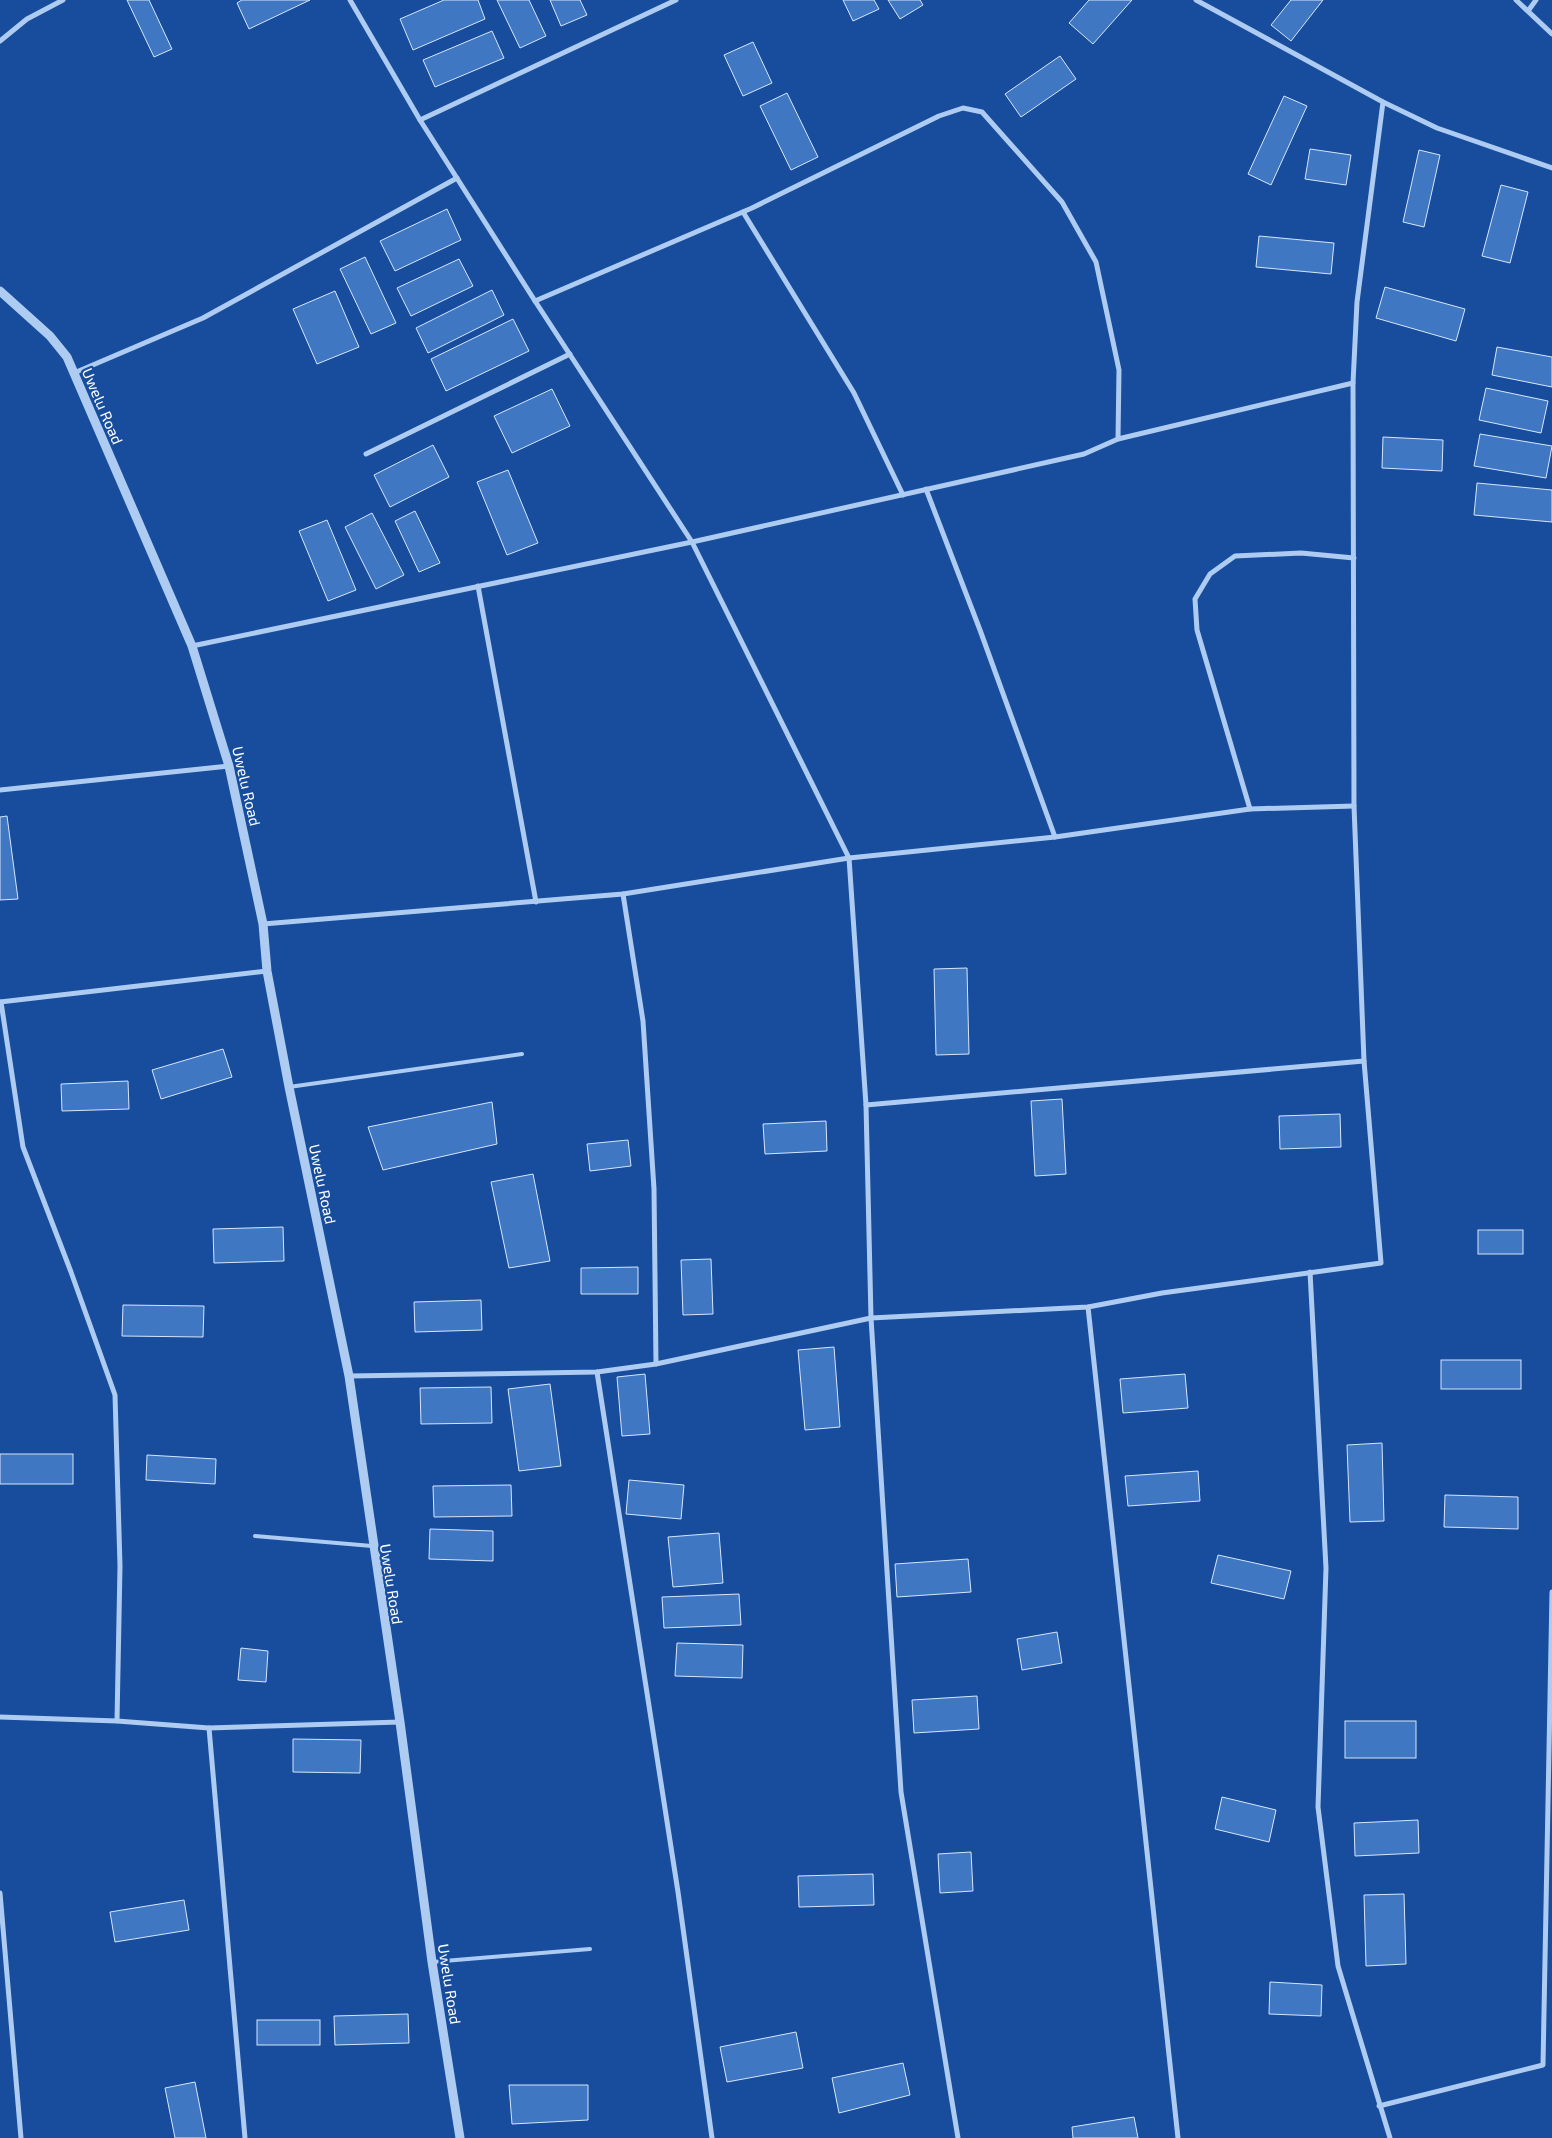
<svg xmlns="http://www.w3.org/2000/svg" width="1552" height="2138" font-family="'Exo 2',sans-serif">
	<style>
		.building { fill: #4077c2; stroke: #d6e6fc }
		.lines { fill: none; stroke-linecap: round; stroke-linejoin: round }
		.service { stroke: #aecbf2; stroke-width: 4 }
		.minor { stroke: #aecbf2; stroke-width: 5 }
		.tertiary { stroke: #aecbf2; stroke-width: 9 }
		.labels { text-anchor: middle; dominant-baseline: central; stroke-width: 4.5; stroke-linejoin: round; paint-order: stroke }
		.street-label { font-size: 15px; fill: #fff; stroke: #174d9c }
	</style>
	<rect width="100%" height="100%" fill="#174d9c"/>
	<g class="building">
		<path d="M127,0h22l23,49 -18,8z"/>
		<path d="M242,0h68l-61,29 -12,-26z"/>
		<path d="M444,0h34l7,19 -72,31 -13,-31z"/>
		<path d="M497,0h32l17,36 -26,12z"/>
		<path d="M550,0h30l7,15 -26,11z"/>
		<path d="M843,0h31l5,9 -26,12z"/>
		<path d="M888,0h32l3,5 -23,14z"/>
		<path d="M1089,0h43l-39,44 -24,-21z"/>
		<path d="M1291,0h32l-32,41 -20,-16z"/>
		<path d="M492,31l12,27 -69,29 -12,-27z"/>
		<path d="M753,42l19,41 -29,13 -19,-41z"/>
		<path d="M1060,56l16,23 -55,38 -16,-23z"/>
		<path d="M787,93l31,64 -27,13 -31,-64z"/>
		<path d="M1284,96l23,10 -36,79 -23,-11z"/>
		<path d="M1310,149l41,6 -5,30 -41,-6z"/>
		<path d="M1419,150l21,5 -16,72 -21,-5z"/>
		<path d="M1501,185l27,7 -18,71 -28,-7z"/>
		<path d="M447,209l14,31 -66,31 -15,-30z"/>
		<path d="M1259,236l75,7 -3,31 -75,-7z"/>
		<path d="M365,257l31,66 -25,11 -31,-65z"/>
		<path d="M459,259l14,27 -62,30 -14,-28z"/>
		<path d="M1385,287l80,22 -9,32 -80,-23z"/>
		<path d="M492,290l12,25 -76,38 -12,-25z"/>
		<path d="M335,291l24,56 -42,17 -24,-55z"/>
		<path d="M513,319l16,32 -83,40 -15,-32z"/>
		<path d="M1497,347l55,10v30l-60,-12z"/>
		<path d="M1486,388l62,13 -7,32 -62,-13z"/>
		<path d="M552,389l18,37 -58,27 -18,-37z"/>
		<path d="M1480,434l72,12 -6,32 -72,-12z"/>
		<path d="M1383,437l60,3 -1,31 -60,-3z"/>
		<path d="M433,445l16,32 -59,30 -16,-32z"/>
		<path d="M508,470l30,73 -31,12 -30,-73z"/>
		<path d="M1477,483l75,7v32l-78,-7z"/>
		<path d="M415,511l25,52 -21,9 -24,-51z"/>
		<path d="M372,513l32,62 -28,14 -31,-62z"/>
		<path d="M327,520l29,70 -28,11 -29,-70z"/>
		<path d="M7,816l11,83 -18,1v-83z"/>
		<path d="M967,968l2,86 -33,1 -2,-86z"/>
		<path d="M223,1049l9,28 -71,22 -9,-29z"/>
		<path d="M128,1081l1,28 -67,2 -1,-27z"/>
		<path d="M1062,1099l4,75 -31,2 -4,-75z"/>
		<path d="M492,1102l5,42 -114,26 -15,-43z"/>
		<path d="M1340,1114l1,33 -61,2 -1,-33z"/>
		<path d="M826,1121l1,30 -62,3 -2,-30z"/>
		<path d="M628,1140l3,26 -41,5 -3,-27z"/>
		<path d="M533,1174l17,87 -41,7 -18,-86z"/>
		<path d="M283,1227l1,34 -70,2 -1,-34z"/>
		<rect x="1478" y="1230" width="45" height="24"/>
		<path d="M711,1259l2,55 -30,1 -2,-55z"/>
		<path d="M638,1267v27h-57v-26z"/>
		<path d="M481,1300l1,30 -67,2 -1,-30z"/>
		<path d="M123,1305l81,1 -1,31 -81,-1z"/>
		<path d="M834,1347l6,80 -35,3 -7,-80z"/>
		<rect x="1441" y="1360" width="80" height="29"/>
		<path d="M645,1374l5,60 -28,2 -5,-59z"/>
		<path d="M1185,1374l3,34 -65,5 -3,-34z"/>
		<path d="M550,1384l11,82 -42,5 -11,-82z"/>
		<path d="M491,1387l1,36 -71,1 -1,-36z"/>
		<path d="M1382,1443l2,78 -34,1 -3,-77z"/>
		<rect x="0" y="1454" width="73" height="30"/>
		<path d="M147,1455l69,4 -1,25 -69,-4z"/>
		<path d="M1198,1471l2,30 -72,5 -3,-30z"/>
		<path d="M629,1480l55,5 -3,34 -55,-5z"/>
		<path d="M511,1485l1,31 -78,1 -1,-31z"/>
		<path d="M1445,1495l73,2v32l-74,-2z"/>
		<path d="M430,1529l63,2v30l-64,-2z"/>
		<path d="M719,1533l4,50 -50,4 -5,-50z"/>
		<path d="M1218,1555l73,16 -7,28 -73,-16z"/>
		<path d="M968,1559l3,33 -74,5 -2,-33z"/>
		<path d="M739,1594l2,31 -77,3 -2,-31z"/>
		<path d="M1057,1632l5,31 -40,7 -5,-31z"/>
		<path d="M677,1643l66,2 -1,33 -67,-2z"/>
		<path d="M241,1648l27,3 -2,31 -28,-2z"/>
		<path d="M977,1696l2,33 -65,4 -2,-33z"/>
		<rect x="1345" y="1721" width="71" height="37"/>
		<path d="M293,1739l68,1 -1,33 -67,-1z"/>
		<path d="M1222,1797l54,13 -7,32 -54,-13z"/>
		<path d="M1418,1820l1,33 -64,3 -1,-33z"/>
		<path d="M971,1852l2,39 -33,2 -2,-39z"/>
		<path d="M873,1874l1,31 -75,2 -1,-31z"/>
		<path d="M1404,1894l2,70 -40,2 -2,-71z"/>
		<path d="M184,1900l5,30 -74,12 -5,-30z"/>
		<path d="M1270,1982l52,3 -1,31 -52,-2z"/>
		<path d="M408,2014l1,29 -74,2 -1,-29z"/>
		<rect x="257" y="2020" width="63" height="25"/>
		<path d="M796,2032l7,36 -76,14 -7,-35z"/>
		<path d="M903,2063l7,32 -71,18 -7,-35z"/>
		<path d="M195,2082l11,56h-31l-10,-50z"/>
		<path d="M509,2085h79v35l-76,4z"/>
		<path d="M1134,2117l4,21h-65l-1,-11z"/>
	</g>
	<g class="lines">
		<g class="service">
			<path d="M289,1087l233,-33"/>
			<path d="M255,1536l117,10"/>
			<path d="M432,1962l158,-13"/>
		</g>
		<g class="minor">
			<path d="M350,0l70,120 115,181 157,241 157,316 17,247 5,213 30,474 57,346"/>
			<path d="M1196,0l187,102 54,26 115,40"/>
			<path d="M1516,0l36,34"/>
			<path d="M1528,11l8,-11"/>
			<path d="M0,41l27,-22 36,-19"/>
			<path d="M420,120l256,-120"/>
			<path d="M743,212l111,181 49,102"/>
			<path d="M535,301l217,-93 187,-92 24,-8 19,4 80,90 34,60 23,108 -1,69"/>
			<path d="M74,373l129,-55 254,-140"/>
			<path d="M366,454l204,-100"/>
			<path d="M926,489l54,141 75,207"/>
			<path d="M478,586l58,316"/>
			<path d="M192,646l500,-104 392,-88 34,-15 235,-56"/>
			<path d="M0,790l229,-24"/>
			<path d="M1250,809l-53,-179 -2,-31 15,-25 25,-18 66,-3 53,5"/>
			<path d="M623,894l20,127 11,168 2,175"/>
			<path d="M263,924l360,-30 226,-36 206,-21 195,-28 104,-3"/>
			<path d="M0,1002l267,-31"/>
			<path d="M1,1002l22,145 48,125 44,123 5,171 -3,155"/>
			<path d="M866,1105l498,-44"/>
			<path d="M1310,1272l16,296 -8,239 20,159 52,172"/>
			<path d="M1088,1307l90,831"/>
			<path d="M597,1372l81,520 34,246"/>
			<path d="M349,1376l248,-4 59,-8 215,-46 217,-11 74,-14 219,-30 -17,-202 -10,-255 -1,-423 4,-81 26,-200"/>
			<path d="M0,1717l117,4 92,7 191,-6"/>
			<path d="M209,1728l36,410"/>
			<path d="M0,1893l21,245"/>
			<path d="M1379,2106l164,-41 9,-473"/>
		</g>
		<path class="tertiary" d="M0,291l50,45 17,21 125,289 37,120 34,158 4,47 22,116 60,289 51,346 32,240 28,176"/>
	</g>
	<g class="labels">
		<g class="street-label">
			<text transform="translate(103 406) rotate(67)">Uwelu Road</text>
			<text transform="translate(247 786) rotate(77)">Uwelu Road</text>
			<text transform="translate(323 1184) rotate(78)">Uwelu Road</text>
			<text transform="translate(392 1584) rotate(81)">Uwelu Road</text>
			<text transform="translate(450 1984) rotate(81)">Uwelu Road</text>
		</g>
	</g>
</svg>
